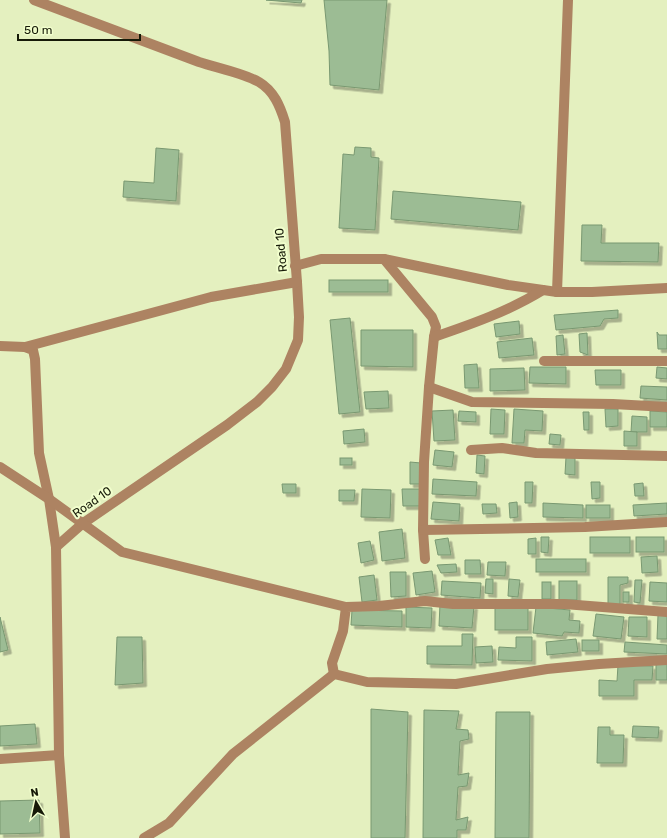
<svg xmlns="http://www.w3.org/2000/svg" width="667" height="838" font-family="Rubik,sans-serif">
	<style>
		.building { fill: #9cbc94; stroke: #799871; filter: url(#shadow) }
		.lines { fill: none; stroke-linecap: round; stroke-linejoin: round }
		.service { stroke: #ad8362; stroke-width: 10 }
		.minor { stroke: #ad8362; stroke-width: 10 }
		.labels { text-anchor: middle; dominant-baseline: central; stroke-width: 4; stroke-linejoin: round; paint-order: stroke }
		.street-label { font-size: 12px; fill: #161a08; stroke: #f1fecc }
	</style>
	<defs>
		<filter id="shadow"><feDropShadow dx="3.5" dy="3.5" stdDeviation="0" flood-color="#0004"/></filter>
	</defs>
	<rect width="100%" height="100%" fill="#e4f0bf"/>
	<g class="building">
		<path d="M266,0h36l-1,3z"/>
		<path d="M324,0h63l-8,90 -49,-5 -1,-34z"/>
		<path d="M355,147l16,1v9l8,1 -4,72 -36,-2 4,-74 11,1z"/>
		<path d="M156,148l23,2 -3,51 -53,-4 1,-16 30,2z"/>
		<path d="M393,191l128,11 -3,28 -127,-11z"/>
		<path d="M582,225h20l-1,18h58l-1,19 -77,-1z"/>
		<rect x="329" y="280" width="59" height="12"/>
		<path d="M618,310v8l-14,1 -4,7 -44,4 -2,-15z"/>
		<path d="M350,318l10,94 -21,2 -9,-94z"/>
		<path d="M519,321l1,13 -24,3 -2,-13z"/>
		<path d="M361,330h52v37l-52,-1z"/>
		<path d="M657,332l2,3h8v14h-9z"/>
		<path d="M587,333l1,22 -8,-3 -1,-18z"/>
		<path d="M563,335l2,19 -8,1 -1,-19z"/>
		<path d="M532,338l2,17 -35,3 -2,-16z"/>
		<path d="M477,364l2,24h-14l-1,-23z"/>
		<path d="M530,367h36v17l-37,-1z"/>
		<path d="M657,367l10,1v11l-11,-1z"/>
		<path d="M524,368l1,22 -35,1v-22z"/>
		<path d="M595,370h26v15h-25z"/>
		<path d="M641,386l26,1v13l-27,-2z"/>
		<path d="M388,391l1,17 -23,1 -2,-17z"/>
		<path d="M491,409l14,1 -1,24h-14z"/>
		<path d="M514,409l29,2 -1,20 -17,-1 -1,13h-12z"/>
		<path d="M605,409h13v17l-12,1z"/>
		<path d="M453,410l2,30 -21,1 -2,-30z"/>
		<path d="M459,411l17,1v10l-18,-1z"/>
		<path d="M650,411l17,1v15h-17z"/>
		<path d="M583,412h6v18h-5z"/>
		<path d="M632,416l15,1v15h-16z"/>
		<path d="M364,429l1,13 -21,2 -1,-13z"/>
		<path d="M624,431l13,1v14h-13z"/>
		<path d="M550,434l11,1 -1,10 -11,-1z"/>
		<path d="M435,450l19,2 -2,15 -19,-2z"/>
		<path d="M477,455l8,1 -1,18 -8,-1z"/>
		<path d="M566,457l9,1v17l-10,-1z"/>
		<rect x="340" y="458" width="12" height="7"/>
		<path d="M410,462l11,1 -1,21h-10z"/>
		<path d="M433,479l44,3 -1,14 -44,-2z"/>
		<path d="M525,482h8l-1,21h-7z"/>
		<path d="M591,482h9v16l-8,1z"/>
		<path d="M643,483l1,13h-9l-1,-12z"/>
		<path d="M282,484h14v9h-13z"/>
		<path d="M362,489l29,1 -1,28 -29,-1z"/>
		<path d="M402,489h19l1,17h-19z"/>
		<path d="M339,490h16l-1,11h-15z"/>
		<path d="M433,502l27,2 -1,17 -28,-2z"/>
		<path d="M517,502l1,15 -8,1 -1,-15z"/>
		<path d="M543,503l40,2v13l-40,-1z"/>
		<path d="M667,503v11l-33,2 -1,-11z"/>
		<path d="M482,504h14l1,9 -14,1z"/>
		<rect x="586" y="505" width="24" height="13"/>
		<path d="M402,529l3,29 -23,3 -3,-29z"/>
		<path d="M541,537h8l-1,16 -7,-1z"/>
		<rect x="590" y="537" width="40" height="16"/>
		<rect x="636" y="537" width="28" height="15"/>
		<path d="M448,538l3,17h-13l-3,-15z"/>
		<path d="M536,538v16h-8v-15z"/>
		<path d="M370,541l4,19 -13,3 -3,-20z"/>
		<path d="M657,556l1,16 -16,1 -1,-16z"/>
		<rect x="536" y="559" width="50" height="13"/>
		<path d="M465,560h15l1,14h-16z"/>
		<path d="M488,562h18l-1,14 -18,-1z"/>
		<path d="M456,564l1,8 -16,1 -4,-8z"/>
		<path d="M432,571l3,21 -19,3 -3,-22z"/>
		<path d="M390,572h16v24l-15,1z"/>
		<path d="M374,575l3,25 -15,2 -3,-25z"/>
		<path d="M608,577h20v6l-8,2v21h-12z"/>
		<path d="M486,579h7v15l-8,-1z"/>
		<path d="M509,579l11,1 -2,17 -10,-1z"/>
		<path d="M635,580h7l-2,23 -6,-1z"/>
		<path d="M442,581l39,2 -1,15 -39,-3z"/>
		<rect x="559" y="581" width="18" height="19"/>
		<rect x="542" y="582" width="9" height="17"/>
		<path d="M650,582l17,1v19l-18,-1z"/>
		<rect x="623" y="592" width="6" height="10"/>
		<path d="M440,604l34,2 -2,22 -33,-2z"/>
		<path d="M406,607l26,1 -1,20 -25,-1z"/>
		<path d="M536,607l34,3 -1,10 11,1 -1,12 -15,-1 -2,4 -29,-3z"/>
		<rect x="495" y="608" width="33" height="22"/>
		<path d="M352,610l50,1v16l-51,-2z"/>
		<path d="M596,614l28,3 -3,22 -28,-3z"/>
		<path d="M658,615l9,1v23h-10z"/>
		<path d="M0,617l8,33 -8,2z"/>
		<path d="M629,617h18v20l-19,-1z"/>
		<path d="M462,634h11l-1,31 -45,-1v-18h35z"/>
		<path d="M117,637h25l1,46 -28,2z"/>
		<path d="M516,637h16v24l-34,-1 1,-13 17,1z"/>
		<path d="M576,639l2,13 -31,3 -1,-13z"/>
		<rect x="582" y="640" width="17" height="11"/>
		<path d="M625,642l42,3v9l-43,-2z"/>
		<path d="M492,646l1,16 -17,1 -1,-16z"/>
		<rect x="656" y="663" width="11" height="17"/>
		<path d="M618,665l35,1 -1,14h-18v16h-35v-16l18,1z"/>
		<path d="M371,709l37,3 -3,126h-34z"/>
		<path d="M424,710l35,1 -3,18 12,1 1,9 -9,2 -2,34 11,-2 -2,13 -9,1 -2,33 12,-3 -2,13h-9v8h-34z"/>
		<path d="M496,712h34l-1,126h-34z"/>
		<path d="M35,724l2,20 -37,2v-20z"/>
		<path d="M633,726l26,1 -1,11 -26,-1z"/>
		<path d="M598,727h12v8h14l-1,28h-26z"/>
		<path d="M39,800l1,33 -40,1v-33z"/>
	</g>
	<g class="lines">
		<path class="service" d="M0,759l59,-4"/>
		<g class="minor">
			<path d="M34,0c55,21 110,41 165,62 18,6 44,11 60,20 15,9 21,24 26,40l12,160 2,35 -1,23 -12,29 -14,18 -15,15 -30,23 -145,99 -26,23"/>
			<path d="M384,259l48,58 4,10 -2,10 -5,50 -5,75 -1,68 2,29"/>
			<path d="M295,266l26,-7h63l124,26 49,7h35l75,-4"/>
			<path d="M557,292l11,-292"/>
			<path d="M434,337c38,-13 75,-26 109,-47"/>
			<path d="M0,346l25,1 8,3 2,9 4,94 10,46 7,48 3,208 6,83"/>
			<path d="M25,347l186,-50 86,-15"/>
			<path d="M544,361h123"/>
			<path d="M429,387l43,15 141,2 54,3"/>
			<path d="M471,450l31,-2 34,5 131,3"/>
			<path d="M0,467l49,32 73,53 224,55"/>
			<path d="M423,530l162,-3 82,-5"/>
			<path d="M334,674l-2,-11 11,-32 3,-24 33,-1 46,-5 28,3h111l103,8"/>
			<path d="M144,838l25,-15 64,-69 101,-80 33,8 89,2 91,-15 52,-5 68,-4"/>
		</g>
	</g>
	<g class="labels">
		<g class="street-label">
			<text transform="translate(281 250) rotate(-95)">Road 10</text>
			<text transform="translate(92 502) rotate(-35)">Road 10</text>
		</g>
	</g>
	<g transform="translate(36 802) rotate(351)" stroke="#f1fecc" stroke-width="3" paint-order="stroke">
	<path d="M0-3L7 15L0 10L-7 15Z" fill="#161a08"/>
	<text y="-6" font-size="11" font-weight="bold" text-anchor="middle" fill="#161a08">N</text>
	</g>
	<path d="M18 34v6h122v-6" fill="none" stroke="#161a08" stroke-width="2"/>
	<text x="24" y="34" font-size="12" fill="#161a08" stroke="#f1fecc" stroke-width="3" paint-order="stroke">50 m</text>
</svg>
